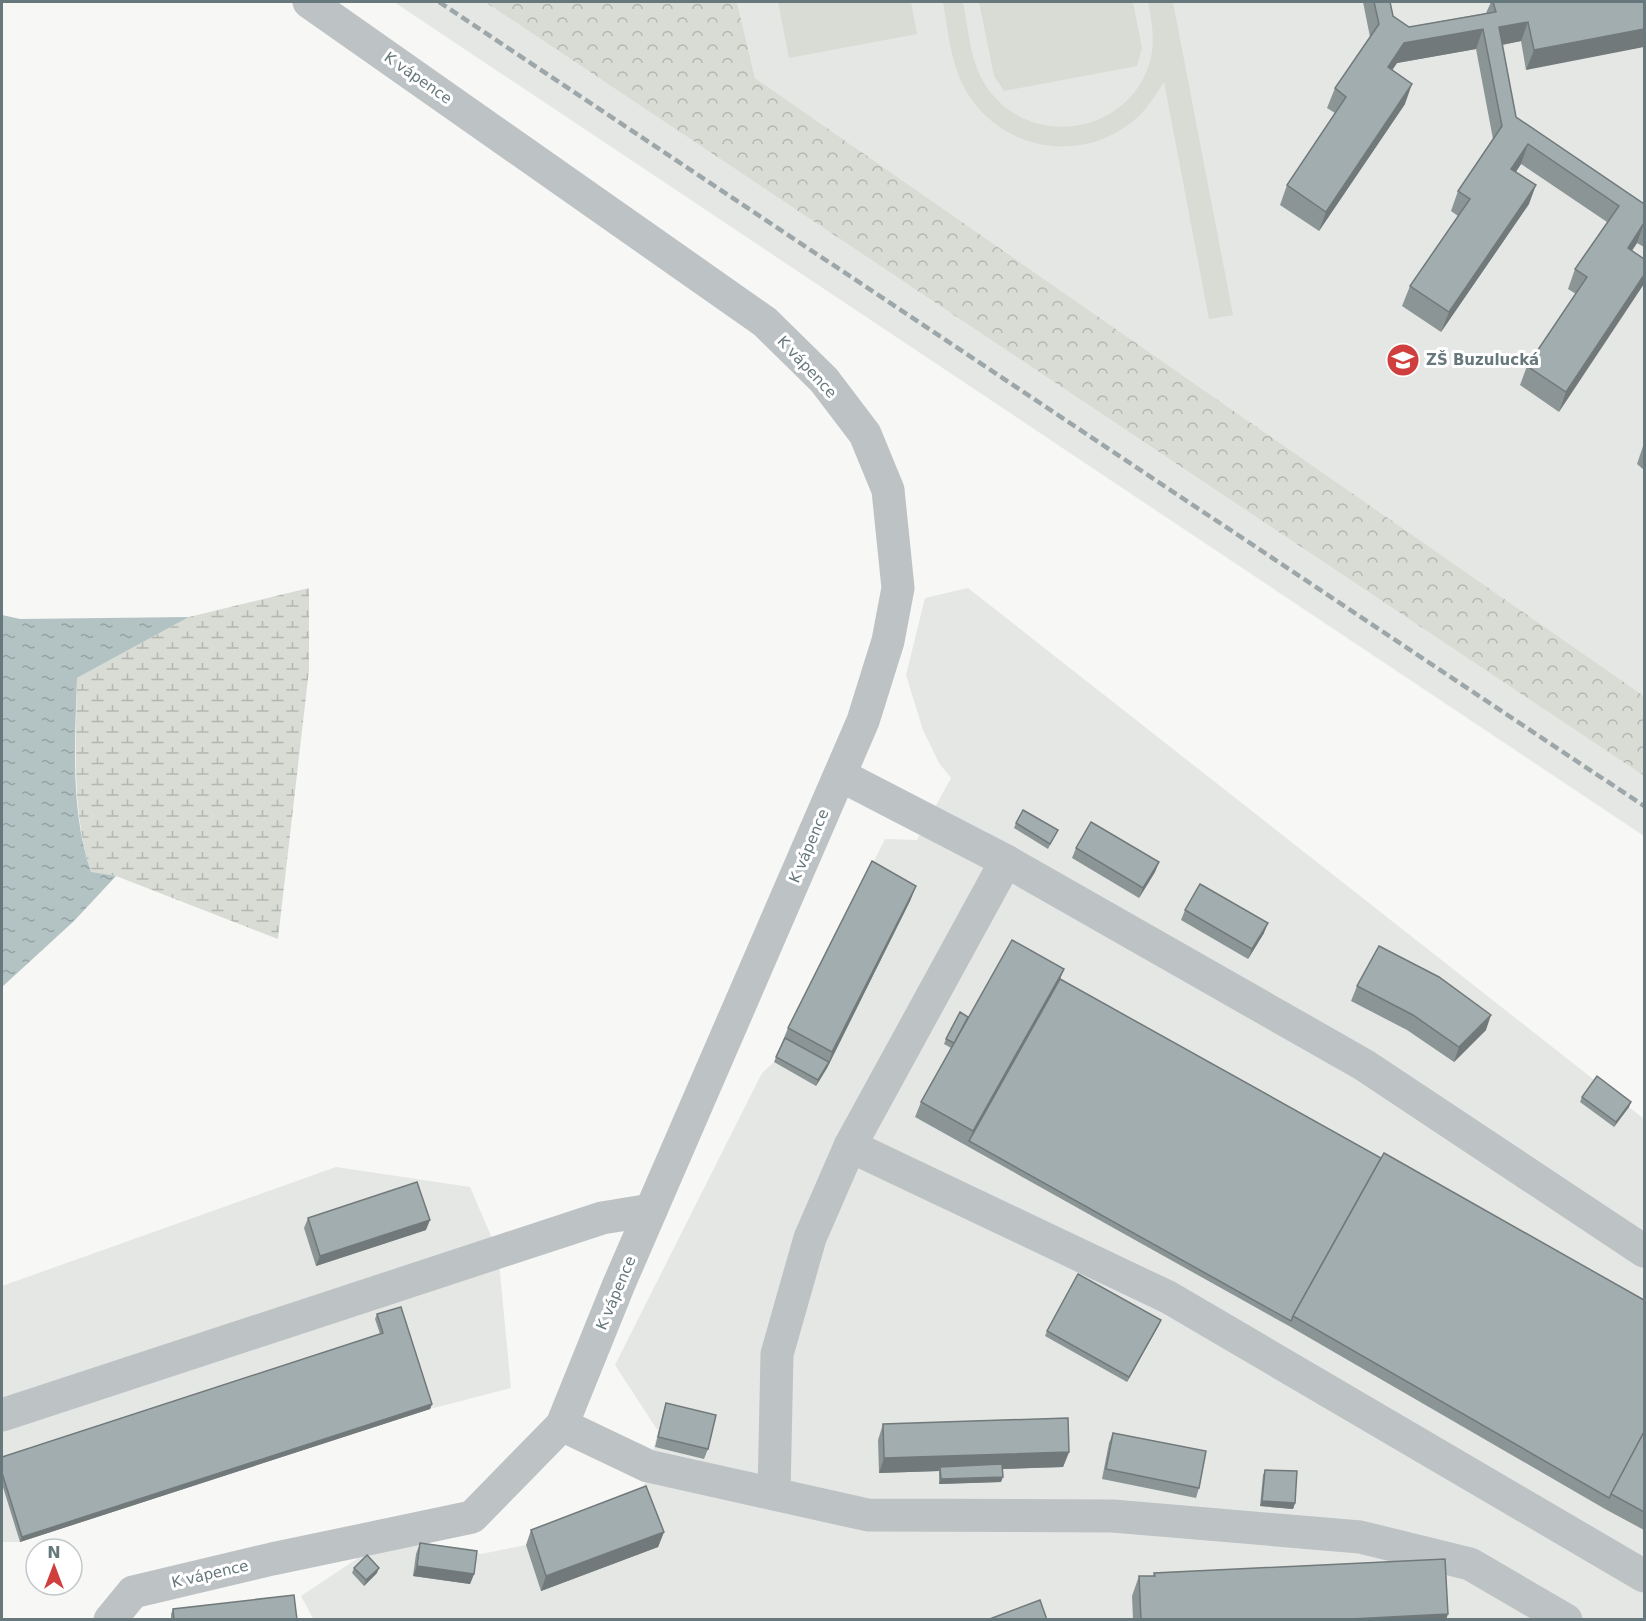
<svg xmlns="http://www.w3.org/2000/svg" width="1646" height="1621" font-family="'DejaVu Sans',sans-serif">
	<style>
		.built { fill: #e5e7e5 }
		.green { fill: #d8dcd4 }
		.forest { fill: url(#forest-crowns) }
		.wetland { fill: url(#wetland-marsh) }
		.water { fill: url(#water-ripples) }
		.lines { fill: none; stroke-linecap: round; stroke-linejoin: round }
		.minor { stroke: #bdc2c4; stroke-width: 33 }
		.rail { stroke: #9da6a8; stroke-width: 4.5; stroke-dasharray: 9 4.5; stroke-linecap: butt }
		.wall { fill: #8b9596 }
		.shaded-wall { fill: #71797a }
		.building { fill: #a2adaf; stroke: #71797a; stroke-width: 1.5 }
		.labels { text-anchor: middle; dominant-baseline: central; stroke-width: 6; stroke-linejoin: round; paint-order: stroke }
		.street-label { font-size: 15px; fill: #66787c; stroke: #fff }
		.poi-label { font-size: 15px; font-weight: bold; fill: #66787c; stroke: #fff; text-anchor: start }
	</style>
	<defs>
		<pattern id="forest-crowns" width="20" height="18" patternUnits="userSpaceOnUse" patternTransform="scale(1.5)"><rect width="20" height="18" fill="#d8dcd4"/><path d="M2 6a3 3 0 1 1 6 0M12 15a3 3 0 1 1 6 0" fill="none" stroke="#b3b7b1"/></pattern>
		<pattern id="wetland-marsh" width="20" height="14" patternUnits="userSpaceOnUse" patternTransform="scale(1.5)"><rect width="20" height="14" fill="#d8dcd4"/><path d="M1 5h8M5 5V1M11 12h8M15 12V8" fill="none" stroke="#b3b7b1"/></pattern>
		<pattern id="water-ripples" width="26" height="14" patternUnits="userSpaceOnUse" patternTransform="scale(1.5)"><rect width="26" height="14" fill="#b3c2c2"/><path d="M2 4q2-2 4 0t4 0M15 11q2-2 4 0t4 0" fill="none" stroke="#95a2a3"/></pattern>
	</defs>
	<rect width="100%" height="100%" fill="#f7f7f5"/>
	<g class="built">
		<path d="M394,2h91l1159,774v60z"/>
		<path d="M737,2h907v694l-889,-618z"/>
		<path d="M968,588l676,531v500l-1330,1 -13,-24 66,-44 45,-10 69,12 45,-9 114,-44 18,-70 -43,-66 147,-292 12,-11 111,-223 32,1 34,-62 -12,-15 -16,-33 -17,-55 19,-77z"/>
		<path d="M336,1167l134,20 28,65 13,136 -81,21 -410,133h-18v-256z"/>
	</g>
	<g class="green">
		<path d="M778,2h133l6,32 -128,24z"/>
		<path d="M943,2h20c5,25 7,56 20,79 39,68 141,58 166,-16 7,-21 3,-42 -1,-63h25l60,313 -24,4 -45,-237c-11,17 -21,34 -39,45 -53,37 -127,19 -159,-36 -15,-26 -18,-60 -23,-89z"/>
		<path d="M979,2h154l9,46 -5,18 -133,25 -10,-15z"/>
	</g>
	<path class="forest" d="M485,2h252l18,76 889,618v80z"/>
	<path class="wetland" d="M309,588v82l-31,269 -162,-63 -25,-3c-20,-64 -15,-129 -14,-195l112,-61z"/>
	<path class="water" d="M2,615l18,4 169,-2 -112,61c-2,65 -7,132 14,194l25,4 -42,45 -72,66z"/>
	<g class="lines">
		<g class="minor">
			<path d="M840,775l166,86"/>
			<path d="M850,1146l318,151 476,279"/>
			<path d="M2,1415l600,-197 49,-8"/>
			<path d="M562,1425l86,41 220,49 245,1 247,21 110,27 96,56"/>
			<path d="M774,1493l3,-139 33,-116 40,-92 156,-285 358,204 280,186"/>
			<path d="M110,1620l23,-28 139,-33 200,-42 90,-92 57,-141 244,-563 25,-80 10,-53 -10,-98 -23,-56 -41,-54 -59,-58 -456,-320"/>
		</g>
		<path class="rail" d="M439,2l1205,804"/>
	</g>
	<g class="wall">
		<path d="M1363,2h27l3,14 16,11 77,-14 5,-11h153l-118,68 -5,-29 -19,4 14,72 128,87v43l-7,-4 -5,8 -73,161 -39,-27 7,-19 49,-72 -8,-5 7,-20 32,-47 -86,-58 -5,8 13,32 -88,128 -39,-26 8,-20 48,-70 -7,-5 7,-20 35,-52 -17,-90 -79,14 -5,7 13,34 -86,127 -39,-26 7,-20 48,-72 -8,-5 8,-20 35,-51z"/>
		<path d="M1644,443v27l-7,-6z"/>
		<path d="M1016,823l42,7 -10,19 -34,-21z"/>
		<path d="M1076,848l83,14 -4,10 -16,26 -67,-40z"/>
		<path d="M916,886l-6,15 -83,167 -11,18 -42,-24 14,-34z"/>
		<path d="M1185,910l79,23 -16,26 -67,-39z"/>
		<path d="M1064,969l-4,10 321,179 263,142v230l-39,-21 -316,-183 -374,-209 6,-15 30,-54 -7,-4 2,-5 22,-22z"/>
		<path d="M1357,986l129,44 -32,32 -47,-32 -56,-29z"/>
		<path d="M1582,1097l49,5 -2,5 -15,20 -34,-25z"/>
		<path d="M308,1218l118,12 -110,36 -12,-38z"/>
		<path d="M377,1314l55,90 -2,5 -410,133 -18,-58v-27l378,-123 -5,-15z"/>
		<path d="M1159,1325l-32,57 -82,-46 2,-5z"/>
		<path d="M666,1403l42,46 -4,10 -49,-12 8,-33z"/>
		<path d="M883,1424l186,28 -6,15 -61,2 -1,13 -62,2v-13l-60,2 -1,-33z"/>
		<path d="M1113,1433l86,55 -3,10 -94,-19 7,-36z"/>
		<path d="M1265,1470l30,33 -2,6 -33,-3 3,-31z"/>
		<path d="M531,1530l133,2 -6,15 -117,44 -15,-46z"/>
		<path d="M420,1543l54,31 -4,10 -57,-8 3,-22z"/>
		<path d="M354,1568l23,5 -13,13 -12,-13z"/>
		<path d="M1154,1573l292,47h-313l-1,-24 7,-20h14z"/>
		<path d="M173,1609l124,11h-126v-6z"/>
	</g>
	<g class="shaded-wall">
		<path d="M1528,22l-7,19 -30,6 8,-20z"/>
		<path d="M1483,29l-7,20 -79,14 -16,24 7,-20 16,-24z"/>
		<path d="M1644,29v18l-118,23 8,-20z"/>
		<path d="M1412,84l-7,20 -86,127 7,-19z"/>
		<path d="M1528,144l-7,20 -17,25 7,-20z"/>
		<path d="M1536,185l-7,19 -88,128 8,-20z"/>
		<path d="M1644,223l-7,20 -17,24 8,-19z"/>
		<path d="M1644,275v9l-85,128 7,-20z"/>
		<path d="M1159,862l-4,10 -16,26 4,-10z"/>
		<path d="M916,886l-6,15 -83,167 -11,18 2,-6 11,-18 3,-10z"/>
		<path d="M1268,923l-4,10 -16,26 4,-10z"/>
		<path d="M1064,969l-6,15 -89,157 4,-10z"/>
		<path d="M1491,1015l-5,15 -32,32 5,-15z"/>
		<path d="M1631,1102l-2,5 -15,20 2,-5z"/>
		<path d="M430,1220l-4,10 -110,36 4,-10z"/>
		<path d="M1161,1320l-2,5 -32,57 2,-5z"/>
		<path d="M432,1404l-2,5 -410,133 2,-5z"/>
		<path d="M1069,1452l-6,15 -122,4 -1,-4 -1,4 -60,2 5,-15z"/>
		<path d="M1003,1477l-2,5 -62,2 2,-5z"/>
		<path d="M1262,1501l33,2 -2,6 -33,-3z"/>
		<path d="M664,1532l-6,15 -117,44 5,-15z"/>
		<path d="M417,1566l57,8 -4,10 -57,-8z"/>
		<path d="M379,1568l-2,5 -13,13 2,-6z"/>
		<path d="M1448,1614l-2,6h-115z"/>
	</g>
	<g class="building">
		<path d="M1374,2h16l3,14 16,11 87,-15 -3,-10h151v27l-110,21 -6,-28 -29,5 17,90 128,87v19l-16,25 16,11v16l-78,117 -39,-26 60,-89 -12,-8 44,-63 -91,-62 -17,25 25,16 -87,127 -39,-26 60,-87 -12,-8 44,-65 -19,-97 -79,14 -16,24 24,17 -86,128 -39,-27 59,-88 -11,-9 44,-64z"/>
		<path d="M1023,810l35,20 -8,14 -34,-21z"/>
		<path d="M1091,822l68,40 -16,26 -67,-40z"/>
		<path d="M872,861l44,25 -84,166 -44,-24z"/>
		<path d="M1200,884l68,39 -16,26 -67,-39z"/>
		<path d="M1012,940l52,29 -91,162 -52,-29z"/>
		<path d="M1379,946l60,31 52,38 -32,32 -46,-32 -56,-29z"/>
		<path d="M1060,979l321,179 -88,158 -2,5 -322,-180z"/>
		<path d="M960,1012l8,5 -14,26 -8,-4z"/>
		<path d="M785,1038l44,24 -11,18 -42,-23z"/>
		<path d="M1597,1076l34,26 -15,20 -34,-25z"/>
		<path d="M1384,1153l260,147v132l-35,66 -316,-182z"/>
		<path d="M417,1182l13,38 -110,36 -12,-38z"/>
		<path d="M1078,1274l83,46 -32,57 -82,-46z"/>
		<path d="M401,1307l31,97 -410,133 -20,-64v-16l381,-124 -6,-19z"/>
		<path d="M666,1403l50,12 -8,34 -50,-12z"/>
		<path d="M1068,1418l1,34 -185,6 -1,-34z"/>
		<path d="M1644,1432v80l-33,-18z"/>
		<path d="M1113,1433l93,18 -7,37 -93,-19z"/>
		<path d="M1002,1464l1,13 -62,2 -1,-12z"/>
		<path d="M1265,1470l32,1 -2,32 -33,-2z"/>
		<path d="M646,1486l18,46 -118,44 -15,-46z"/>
		<path d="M420,1543l57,8 -3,23 -57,-8z"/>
		<path d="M367,1555l12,13 -13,12 -12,-12z"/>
		<path d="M1445,1559l3,55 -117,6h-190l-2,-44h16l-1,-3z"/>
		<path d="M294,1595l3,25h-123l-1,-11z"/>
		<path d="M1040,1600l7,20h-60z"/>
	</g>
	<defs>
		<g id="school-disc" transform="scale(1.725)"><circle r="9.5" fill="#cf3f3d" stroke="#fff"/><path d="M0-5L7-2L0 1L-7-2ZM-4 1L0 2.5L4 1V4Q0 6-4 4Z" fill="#fff"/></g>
	</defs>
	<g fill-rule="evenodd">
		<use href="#school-disc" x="1403" y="360"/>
	</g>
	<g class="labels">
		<g class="street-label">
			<text transform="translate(418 78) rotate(35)">K vápence</text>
			<text transform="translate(807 367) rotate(47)">K vápence</text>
			<text transform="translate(809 846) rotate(-67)">K vápence</text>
			<text transform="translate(616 1293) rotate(-67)">K vápence</text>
			<text transform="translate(210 1574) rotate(-13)">K vápence</text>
		</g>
		<g class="poi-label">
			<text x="1426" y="360">ZŠ Buzulucká</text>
		</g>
	</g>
	<rect width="1646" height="1621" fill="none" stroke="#66787c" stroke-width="6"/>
	<g transform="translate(54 1567)"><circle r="28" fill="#ffffff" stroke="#c2c9cb" stroke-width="1.5"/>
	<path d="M0-4.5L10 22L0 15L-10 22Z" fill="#cf3f3d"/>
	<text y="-9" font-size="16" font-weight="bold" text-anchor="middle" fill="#66787c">N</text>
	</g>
</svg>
